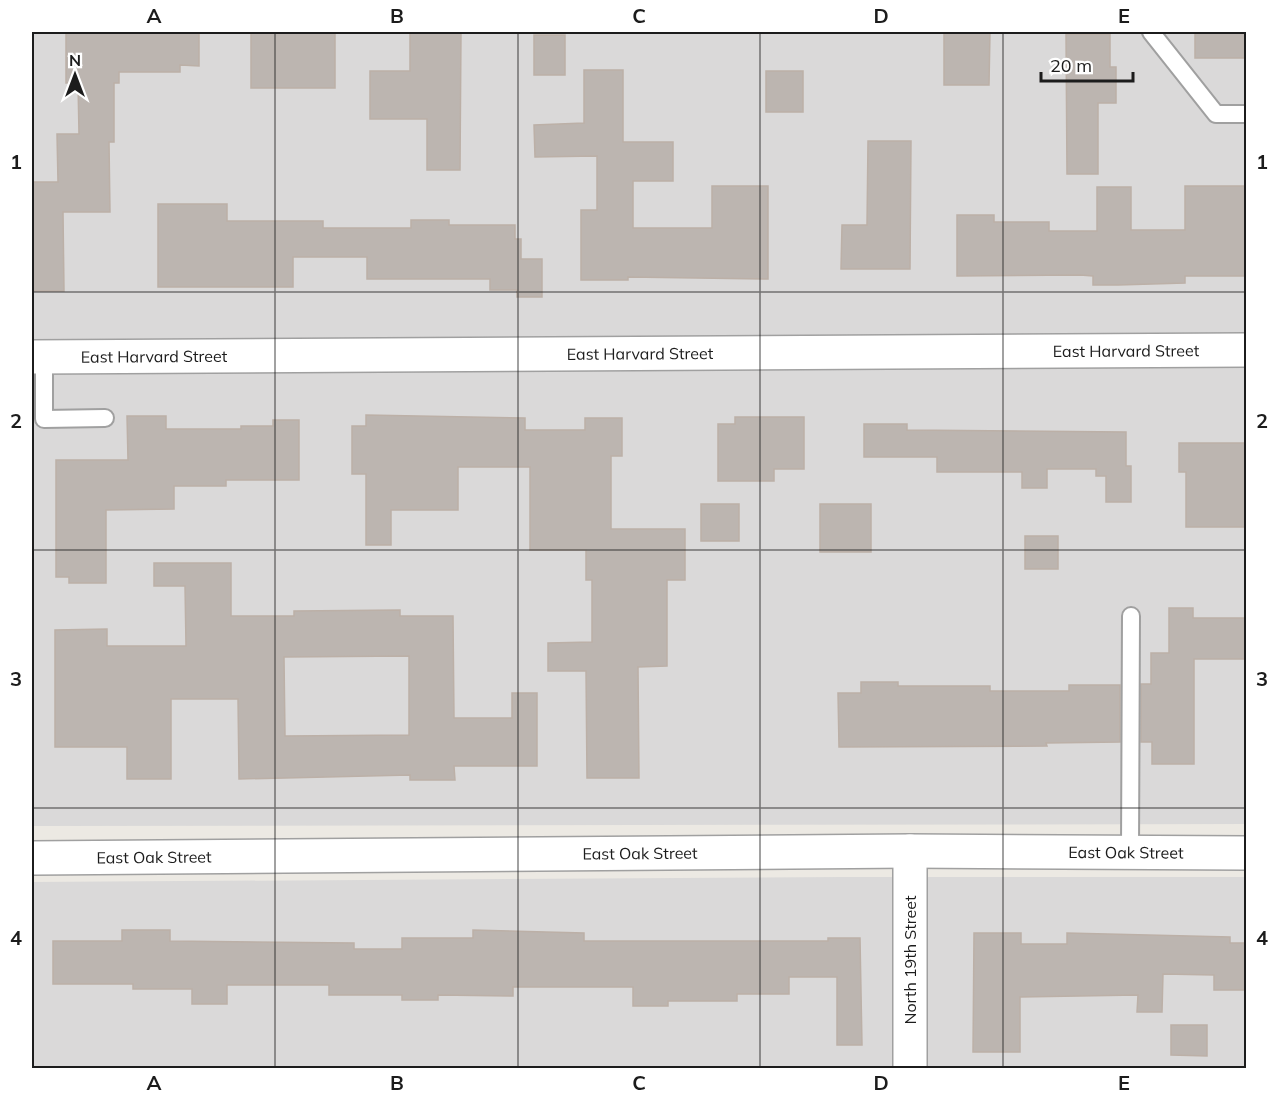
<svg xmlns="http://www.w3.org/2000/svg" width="1278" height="1100" font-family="Mulish,sans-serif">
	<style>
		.residential { fill: #dad9d9 }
		.building { fill: #bcb5b0; stroke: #bcb0a7; stroke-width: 1.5; fill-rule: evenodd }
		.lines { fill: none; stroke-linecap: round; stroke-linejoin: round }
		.service-casing { stroke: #a0a0a0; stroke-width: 20 }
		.minor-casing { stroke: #a0a0a0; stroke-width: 36 }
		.service { stroke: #fff; stroke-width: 16 }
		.minor { stroke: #fff; stroke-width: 33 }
		.grid { fill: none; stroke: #1c1c1c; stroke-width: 1.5; stroke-opacity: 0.55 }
		.labels { text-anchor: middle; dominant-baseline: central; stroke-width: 4.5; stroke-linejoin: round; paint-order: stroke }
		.street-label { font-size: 16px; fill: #1c1c1c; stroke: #fff }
		.neatline { fill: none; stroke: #1c1c1c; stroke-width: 2 }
		.grid-label { font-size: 20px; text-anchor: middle; font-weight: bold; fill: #1c1c1c }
	</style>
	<rect width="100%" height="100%" fill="#ece9e3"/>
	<g class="residential">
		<path d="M32,32h1214v792l-1214,2z"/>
		<path d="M842,877h404v191h-1214v-186z"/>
	</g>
	<g class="building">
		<path d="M66,32h133v34l-19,-1v7h-61v11h-5v59h-5l1,70h-47l1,79h-32v-109h26l-1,-48h22l-1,-51h-12z"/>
		<rect x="251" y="32" width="84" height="56"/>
		<path d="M410,32h51l-1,138h-33v-51h-57v-48h40z"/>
		<path d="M944,32h46l-1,53h-45z"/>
		<rect x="1195" y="32" width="51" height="26"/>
		<path d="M1066,34h44v33h6v36h-18v71h-31z"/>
		<rect x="534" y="35" width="31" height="40"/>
		<path d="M584,70h39v72h50v39h-40v47h79v-42h56v93l-140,-2v3h-47v-70h16v-54l-62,1 -1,-32 50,-2z"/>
		<rect x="766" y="71" width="37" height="41"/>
		<path d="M868,141h43l-1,128h-69l1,-44h25z"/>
		<path d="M1185,186h61v90h-61v7l-67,2h-25v-9l-13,-1 -123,1v-61h37v7h55v9h48v-44h34v43h54z"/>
		<path d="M158,204h69v17h96v7h88v-8h38v5h66v14h6v20h21v38h-25v-7h-27v-11h-123v-22h-74v30h-135z"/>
		<path d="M366,415l159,3v12h60v-12h37v38h-11v73h74v51h-18v86l-29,1 1,111h-52l-1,-107h-38v-28l44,-1v-62h-6v-30h-56v-83h-72v43h-67v35h-25v-71h-14v-48h14z"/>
		<path d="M127,416h39v13h75v-3h32v-6h26v60h-73v6h-52v23l-68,1v73h-37v-6h-13v-117h72z"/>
		<path d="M735,417h69v52h-30v12h-56v-57h17z"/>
		<path d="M864,424h43v6l219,2v34h5v36h-25v-26h-10v-7h-49v19h-25v-16h-85v-15h-73z"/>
		<path d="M1179,443h67v84h-60v-55h-7z"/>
		<rect x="701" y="504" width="38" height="37"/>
		<rect x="820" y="504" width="51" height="48"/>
		<rect x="1025" y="536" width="33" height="33"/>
		<path d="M154,563h77v53h63v-5l106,-1v6h53l1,102h58v-25h25v73h-83l1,14h-45v-5l-171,4 -1,-80h-67v80h-44v-32h-72v-117l52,-1v17h79l-1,-60h-31zM409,656v79l-124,1 -1,-79z"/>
		<path d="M1169,608h24v10h53v41h-52v105h-42v-22h-11v-58h10v-31h18z"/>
		<path d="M861,682h37v4h92v5h79v-6h51v57l-74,1 1,3 -208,1 -1,-54h23z"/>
		<path d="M122,930h48v11l184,2v6h48v-11h71v-8l111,3v8h244v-3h32l2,107h-25v-68h-48v17h-52v7h-69v5h-35v-19h-120v9l-75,-1v5h-36v-5h-73v-10h-102v19h-35v-15h-59v-5h-80v-43h69z"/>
		<path d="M974,933h47v11h46v-11l163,4v6h16v47h-32v-15l-51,-1 -1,38h-25l1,-17 -118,2v55h-47z"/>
		<path d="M1171,1025h36v31l-36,-1z"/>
	</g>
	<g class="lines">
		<g class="service-casing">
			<g id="service">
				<path d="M1151,32l65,82h30"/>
				<path d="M44,357v62l61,-1"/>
				<path d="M1130,852l1,-236"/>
			</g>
		</g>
		<g class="minor-casing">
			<g id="minor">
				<path id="s1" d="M32,357l1214,-7"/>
				<path d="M910,851v217"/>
				<path id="s2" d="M32,858l878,-7 336,2"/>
			</g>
		</g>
		<use href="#service" class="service"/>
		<use href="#minor" class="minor"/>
	</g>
	<path class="grid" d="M275,32v1036M518,32v1036M760,32v1036M1003,32v1036M32,292h1214M32,550h1214M32,808h1214"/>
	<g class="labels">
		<g class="street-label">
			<text stroke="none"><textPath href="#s1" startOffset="1094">East Harvard Street</textPath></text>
			<text stroke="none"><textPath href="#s1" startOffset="608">East Harvard Street</textPath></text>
			<text stroke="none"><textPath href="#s1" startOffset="122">East Harvard Street</textPath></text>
			<text stroke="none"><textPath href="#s2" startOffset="1094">East Oak Street</textPath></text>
			<text stroke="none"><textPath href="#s2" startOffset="608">East Oak Street</textPath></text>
			<text stroke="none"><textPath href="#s2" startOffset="122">East Oak Street</textPath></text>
			<text transform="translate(910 960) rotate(-90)">North 19th Street</text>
		</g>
	</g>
	<rect width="1278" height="1100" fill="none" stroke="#ffffff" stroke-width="66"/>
	<g transform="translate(75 75)" stroke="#ffffff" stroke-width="4.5" paint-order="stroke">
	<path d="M0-4.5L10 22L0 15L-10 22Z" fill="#1c1c1c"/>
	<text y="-9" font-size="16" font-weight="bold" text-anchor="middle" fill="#1c1c1c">N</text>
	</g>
	<path d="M1041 72v9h92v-9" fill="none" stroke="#1c1c1c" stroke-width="3"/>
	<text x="1050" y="72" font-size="18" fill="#1c1c1c" stroke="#ffffff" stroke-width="4.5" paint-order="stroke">20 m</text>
	<rect x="33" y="33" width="1212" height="1034" class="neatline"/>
	<g class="grid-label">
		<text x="154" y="23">A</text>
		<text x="397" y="23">B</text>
		<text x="639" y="23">C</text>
		<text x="881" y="23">D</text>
		<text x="1124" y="23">E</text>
		<text x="16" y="169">1</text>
		<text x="1262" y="169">1</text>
		<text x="16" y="428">2</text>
		<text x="1262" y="428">2</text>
		<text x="16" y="686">3</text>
		<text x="1262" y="686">3</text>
		<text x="16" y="945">4</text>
		<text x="1262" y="945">4</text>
		<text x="154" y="1090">A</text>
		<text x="397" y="1090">B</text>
		<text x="639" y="1090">C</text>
		<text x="881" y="1090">D</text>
		<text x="1124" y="1090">E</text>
	</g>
</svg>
